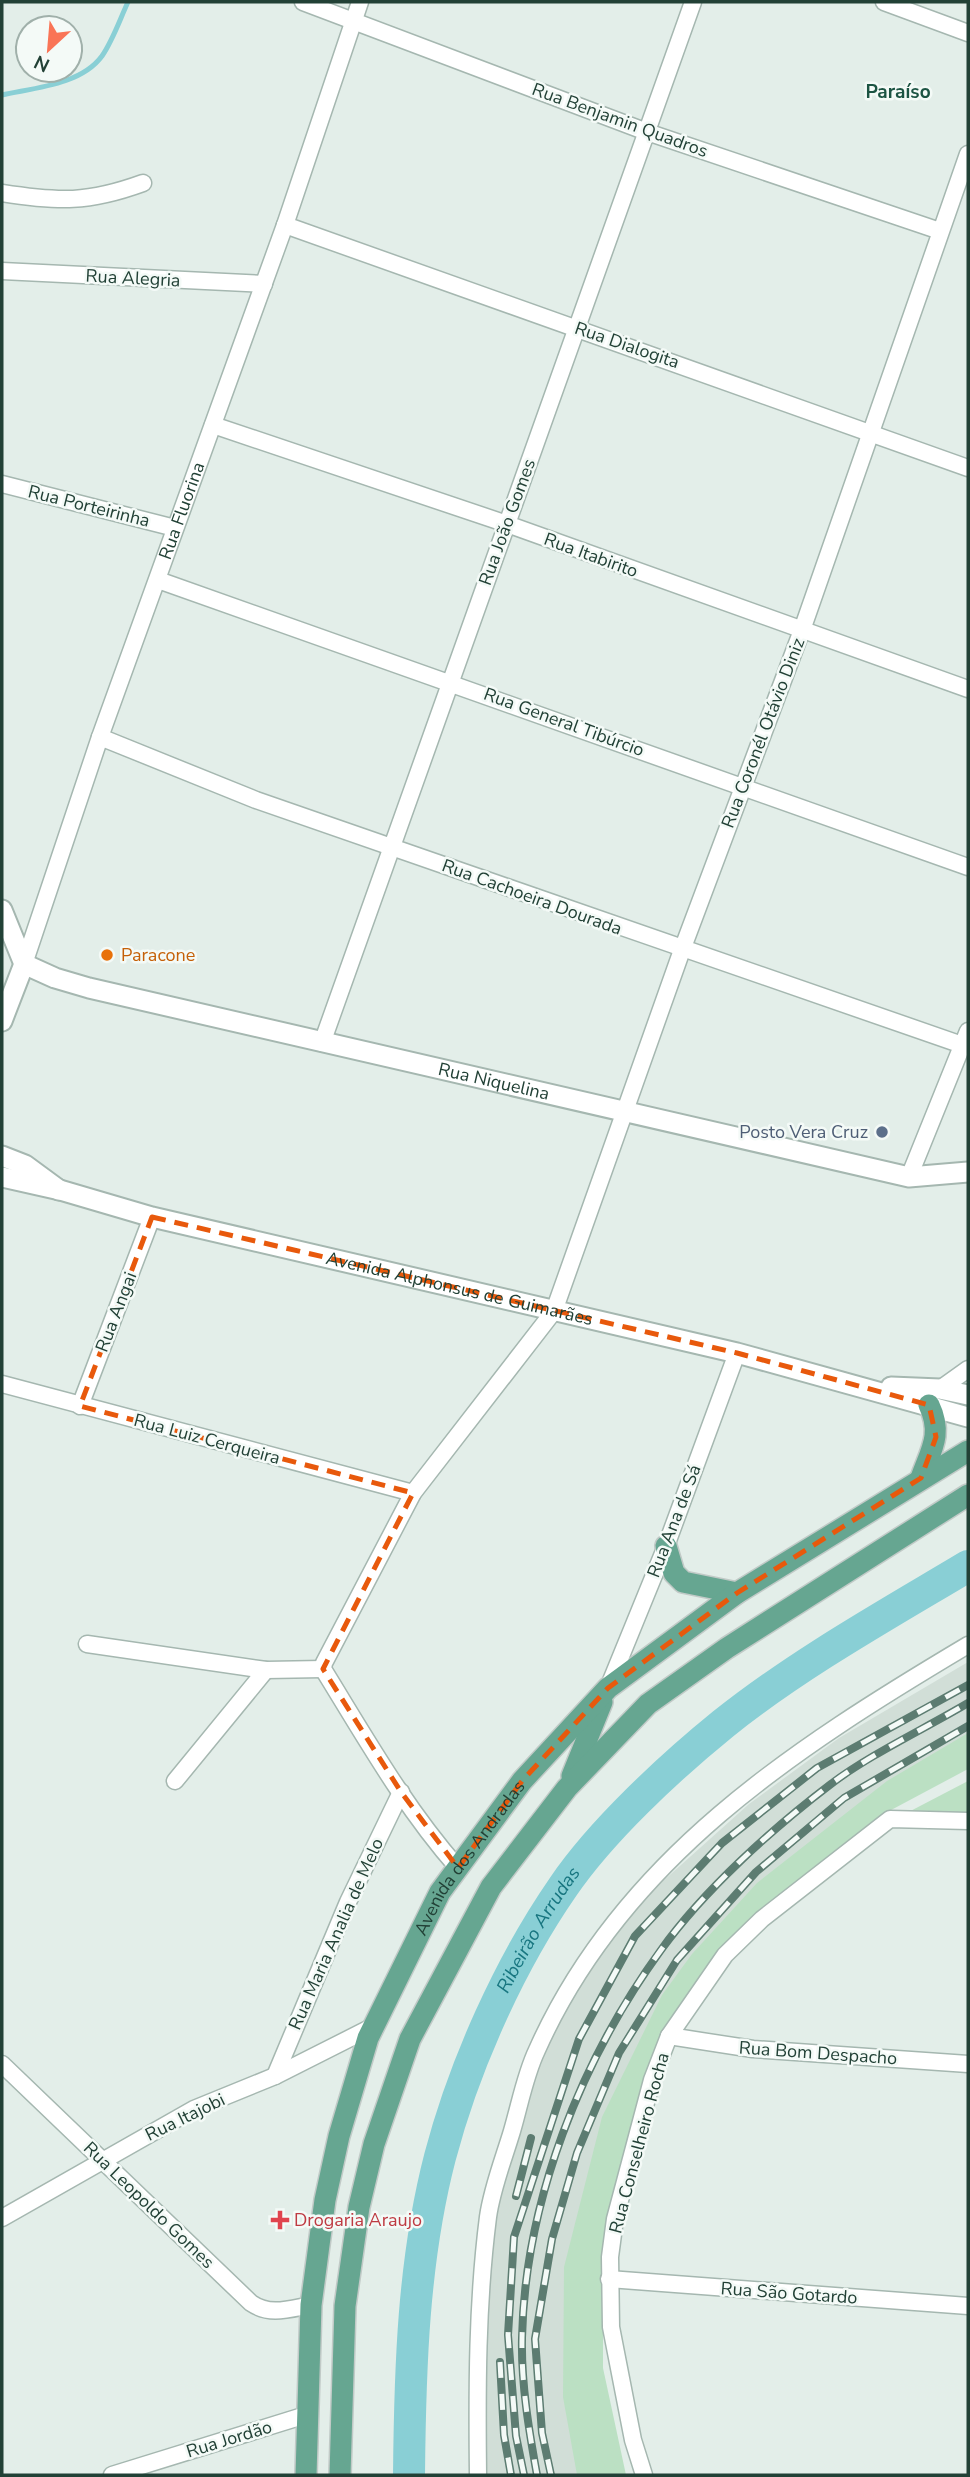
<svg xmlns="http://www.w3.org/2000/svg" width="970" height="2477" font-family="'Nunito Sans',sans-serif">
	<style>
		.built { fill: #d1ded7 }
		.green { fill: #bbe0c3 }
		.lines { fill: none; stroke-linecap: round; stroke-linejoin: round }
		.stream { stroke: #89cfd5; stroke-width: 5 }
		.river { stroke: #89cfd5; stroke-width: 32 }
		.minor-casing { stroke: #a5b7b0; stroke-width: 19 }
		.tertiary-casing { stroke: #a5b7b0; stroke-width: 23 }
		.primary-casing { stroke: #c1cac7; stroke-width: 24 }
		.minor { stroke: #fff; stroke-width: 16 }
		.tertiary { stroke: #fff; stroke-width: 19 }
		.primary { stroke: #66a691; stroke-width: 21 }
		.rail-casing { stroke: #5c7c71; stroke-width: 8 }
		.rail { stroke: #f4faf7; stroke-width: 5; stroke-dasharray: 16; stroke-linecap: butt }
		.marked { fill: none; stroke: #e8590c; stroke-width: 5; stroke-dasharray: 14 9; stroke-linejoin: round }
		.food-dot { fill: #e8710a; stroke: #f4faf7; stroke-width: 2.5 }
		.service-dot { fill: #5c6f8a; stroke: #f4faf7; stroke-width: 2.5 }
		.health-dot { fill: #e0444e; stroke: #f4faf7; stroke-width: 2.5 }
		.labels { text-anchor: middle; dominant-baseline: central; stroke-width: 5; stroke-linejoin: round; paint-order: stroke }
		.street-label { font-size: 18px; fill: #224136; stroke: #f4faf7 }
		.food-label { font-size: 18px; fill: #c56008; stroke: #f4faf7; text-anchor: start }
		.service-label { font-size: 18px; fill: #4e5e75; stroke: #f4faf7; text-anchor: end }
		.health-label { font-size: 18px; fill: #be3a42; stroke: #f4faf7; text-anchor: start }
		.neighbourhood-label { font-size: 19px; font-weight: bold; fill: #1c5443; stroke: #f4faf7 }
		.water-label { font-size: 19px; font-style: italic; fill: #187680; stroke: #f4faf7 }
	</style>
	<rect width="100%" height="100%" fill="#e3eee9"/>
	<path class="built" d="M968,1662v85l-111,76 -188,192 -77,285 24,175h-139l10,-235 40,-164 45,-84 61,-84 116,-104 90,-66z"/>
	<g class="green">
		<path d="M968,1733v36l-90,48 -96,80 -116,136 -63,236v99l23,107h-49l-14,-78 1,-130 38,-150 60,-122 30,-41 65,-71 130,-102z"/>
		<path d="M968,1781v37l-69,-1z"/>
	</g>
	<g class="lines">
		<path class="stream" d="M2,95c31,-7 79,-10 100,-39 11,-16 18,-37 26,-54"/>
		<path class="river" id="s1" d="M409,2475c1,-106 4,-214 31,-318 24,-91 69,-192 123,-270 38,-56 107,-120 160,-163 75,-60 163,-109 245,-158"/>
		<g class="minor-casing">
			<g id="minor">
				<path d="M303,2l344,130 293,99"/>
				<path d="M884,2l84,31"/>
				<path d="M2,193c57,9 86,10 141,-10"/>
				<path d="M285,225l683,243"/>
				<path d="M2,271l262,13"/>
				<path d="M213,425l294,99 461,165"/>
				<path d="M2,484l173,44"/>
				<path d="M158,580l810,287"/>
				<path d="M100,737l156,63 712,247"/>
				<path id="s2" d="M24,964l76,-227 185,-512 75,-223"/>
				<path d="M322,1043l371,-1041"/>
				<path d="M909,1177l59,-146"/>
				<path d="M2,1384l411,109"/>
				<path d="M940,1389l28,-20"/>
				<path d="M80,1406l72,-189"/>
				<path d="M87,1644l179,26 57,-1"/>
				<path d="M608,1688l58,-142 71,-193"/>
				<path d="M175,1781l91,-111"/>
				<path d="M458,1868c-53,-60 -93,-131 -135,-199l1,-6 89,-170 141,-182 128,-361 120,-320 166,-476"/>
				<path d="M669,2036l84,13 215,15"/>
				<path d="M2,2064l249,239c19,13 38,6 60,2"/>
				<path d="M275,2076l73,-174 53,-110"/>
				<path d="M2,2218l192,-109 81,-33 99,-50"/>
				<path d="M609,2279l359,27"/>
				<path d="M112,2475l194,-60"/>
				<path d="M478,2475c-1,-86 -1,-172 10,-258 4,-29 16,-59 24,-86 8,-27 13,-56 25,-81 85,-191 258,-302 431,-405"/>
				<path d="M644,2475l-11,-35 -22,-113 -1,-70 5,-38 37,-139 17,-44 56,-81 37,-36 128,-100 78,2"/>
			</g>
		</g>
		<g class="tertiary-casing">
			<g id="tertiary">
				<path d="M2,910l22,54"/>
				<path id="s3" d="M24,964l31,14 34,10 820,189 59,-5"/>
				<path d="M2,1021l22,-57"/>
				<path d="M2,1156l23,9 34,25"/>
				<path id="s4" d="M2,1177l58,13 92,27 585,136 231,64"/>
				<path d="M891,1387l49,2 28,6"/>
			</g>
		</g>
		<g class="primary-casing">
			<g id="primary">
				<path d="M921,1478c10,-28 22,-44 8,-73"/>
				<path d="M666,1546l8,27 9,9 54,11"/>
				<path d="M572,1776l30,-74"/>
				<path id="s5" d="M306,2475l5,-170 14,-105 14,-64 29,-98 72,-146 82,-111 86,-93 129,-95 231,-142"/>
				<path d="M340,2475l5,-169 14,-99 15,-63 36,-105 81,-152 76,-99 81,-84 79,-56 241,-153"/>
			</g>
		</g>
		<use href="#minor" class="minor"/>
		<use href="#tertiary" class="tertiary"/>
		<use href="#primary" class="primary"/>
		<g class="rail-casing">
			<g id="rail">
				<path d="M516,2196l15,-58"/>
				<path d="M500,2362l4,73 7,40"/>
				<path d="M524,2475l-8,-39 -8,-101 6,-98 65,-198 56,-103 87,-93 95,-75 151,-83"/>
				<path d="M537,2475c-8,-44 -16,-92 -15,-137 3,-137 59,-278 139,-388 43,-60 112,-122 170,-166 38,-29 95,-56 137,-81"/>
				<path d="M551,2475l-9,-42 -7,-94 17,-100 25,-86 42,-100 58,-93 79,-88 88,-74 124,-72"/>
			</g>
		</g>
		<use href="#rail" class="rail"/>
	</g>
	<path class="marked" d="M152,1217l585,136 192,52 7,32 -15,41 -184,115 -129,95 -86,93 -64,87 -57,-76 -78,-123 90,-176 -333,-87z"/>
	<circle class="food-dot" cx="107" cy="955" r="7"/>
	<circle class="service-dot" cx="882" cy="1132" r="7"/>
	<path class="health-dot" d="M276.5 2209.5h7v7h7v7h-7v7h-7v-7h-7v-7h7z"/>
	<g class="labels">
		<g class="street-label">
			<text transform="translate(620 120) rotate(20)">Rua Benjamin Quadros</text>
			<text transform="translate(133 278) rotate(3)">Rua Alegria</text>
			<text transform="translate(627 345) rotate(19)">Rua Dialogita</text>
			<text transform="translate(89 506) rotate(14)">Rua Porteirinha</text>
			<text stroke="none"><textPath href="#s2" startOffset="480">Rua Fluorina</textPath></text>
			<text transform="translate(507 522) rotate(-70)">Rua João Gomes</text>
			<text transform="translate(591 555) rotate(20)">Rua Itabirito</text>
			<text transform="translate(564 722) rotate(20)">Rua General Tibúrcio</text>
			<text transform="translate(763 733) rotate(-69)">Rua Coronél Otávio Diniz</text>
			<text transform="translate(532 897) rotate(20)">Rua Cachoeira Dourada</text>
			<text stroke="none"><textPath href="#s3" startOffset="485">Rua Niquelina</textPath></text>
			<text stroke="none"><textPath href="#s4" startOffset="471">Avenida Alphonsus de Guimarães</textPath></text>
			<text transform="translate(116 1312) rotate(-69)">Rua Angai</text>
			<text transform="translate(207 1439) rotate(15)">Rua Luiz Cerqueira</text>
			<text transform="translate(674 1521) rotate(-69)">Rua Ana de Sá</text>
			<text stroke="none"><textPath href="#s5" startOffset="651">Avenida dos Andradas</textPath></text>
			<text transform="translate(336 1934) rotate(-66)">Rua Maria Analia de Melo</text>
			<text transform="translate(818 2053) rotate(4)">Rua Bom Despacho</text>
			<text transform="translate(185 2117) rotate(-26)">Rua Itajobi</text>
			<text transform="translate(639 2143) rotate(-75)">Rua Conselheiro Rocha</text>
			<text transform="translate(149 2205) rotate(44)">Rua Leopoldo Gomes</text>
			<text transform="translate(789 2293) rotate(4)">Rua São Gotardo</text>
			<text transform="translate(229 2439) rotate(-17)">Rua Jordão</text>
		</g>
		<g class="food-label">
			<text x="121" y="955">Paracone</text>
		</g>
		<g class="service-label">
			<text x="868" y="1132">Posto Vera Cruz</text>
		</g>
		<g class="health-label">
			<text x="294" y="2220">Drogaria Araujo</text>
		</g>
		<g class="neighbourhood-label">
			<text x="898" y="92">Paraíso</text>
		</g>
		<g class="water-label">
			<text stroke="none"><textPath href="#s1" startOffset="569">Ribeirão Arrudas</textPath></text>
		</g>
	</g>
	<rect width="970" height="2477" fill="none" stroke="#224136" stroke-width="7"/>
	<g transform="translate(49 49) rotate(206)"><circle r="33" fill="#f4faf7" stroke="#a0b0aa" stroke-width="2"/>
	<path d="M0-5L12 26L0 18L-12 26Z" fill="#f97456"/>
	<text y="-10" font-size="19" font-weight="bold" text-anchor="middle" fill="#224136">N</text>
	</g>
</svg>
